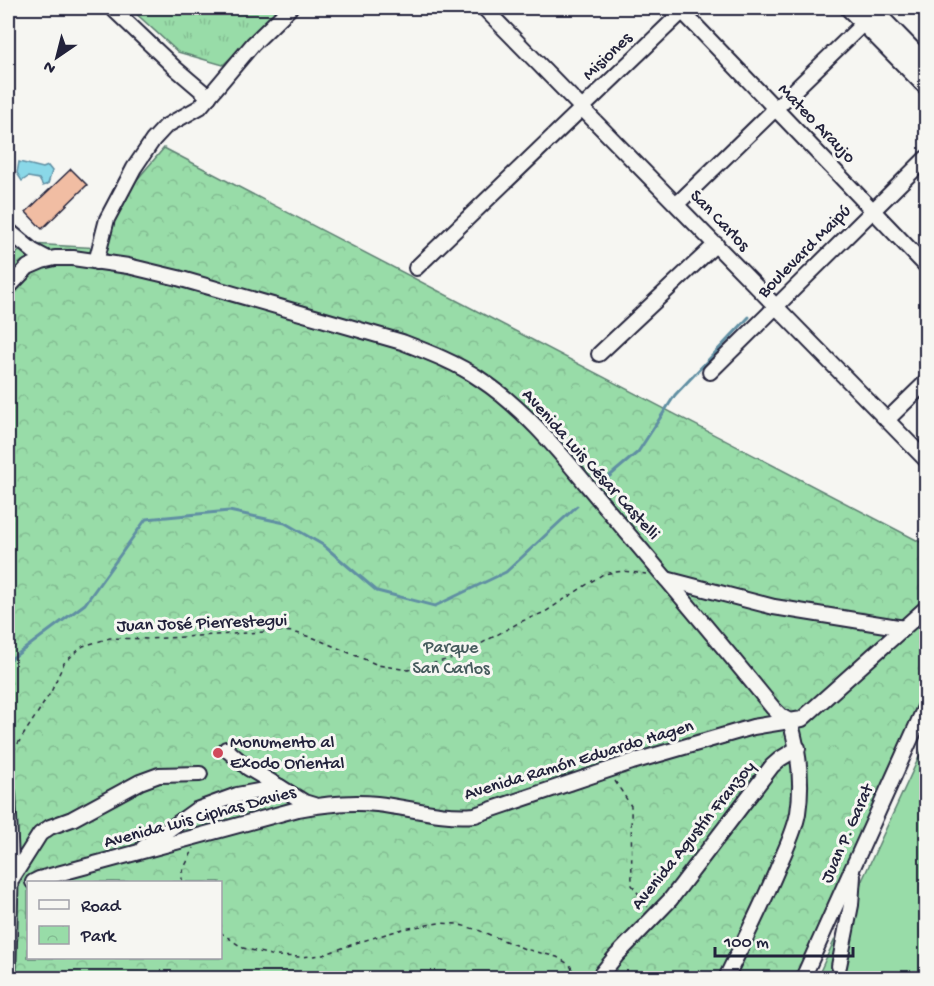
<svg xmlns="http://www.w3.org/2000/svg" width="934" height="986" font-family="'Gochi Hand',sans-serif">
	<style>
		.grass { fill: url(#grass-tufts); stroke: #5d7f72; stroke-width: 1.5 }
		.park { fill: url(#park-crowns); stroke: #5d7f72; stroke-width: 1.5; fill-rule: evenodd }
		.pitch { fill: #98dca8; stroke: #5d7f72; stroke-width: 1.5 }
		.water { fill: #8ad8e8; stroke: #608fa3; stroke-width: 1.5 }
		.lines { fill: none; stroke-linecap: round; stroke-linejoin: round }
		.stream { stroke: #608fa3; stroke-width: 3 }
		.building { fill: #f1bda3; stroke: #22223b; stroke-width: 1.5 }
		.minor-casing { stroke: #22223b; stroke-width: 18 }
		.major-casing { stroke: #22223b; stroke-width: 22 }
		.path { stroke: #22223b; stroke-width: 1.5; stroke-dasharray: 4.5 4.5; stroke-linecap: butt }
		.minor { stroke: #f6f6f2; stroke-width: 14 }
		.major { stroke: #f6f6f2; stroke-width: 18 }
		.poi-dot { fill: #d1495b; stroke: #f6f6f2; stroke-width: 2 }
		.labels { text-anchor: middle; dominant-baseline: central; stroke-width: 6; stroke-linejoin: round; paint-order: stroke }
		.street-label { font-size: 18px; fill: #22223b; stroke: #f6f6f2 }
		.park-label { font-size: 18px; fill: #455a5c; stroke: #f6f6f2 }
		.poi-label { font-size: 18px; fill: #22223b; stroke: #f6f6f2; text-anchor: start }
	</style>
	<defs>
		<pattern id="grass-tufts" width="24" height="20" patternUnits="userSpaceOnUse" patternTransform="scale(1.5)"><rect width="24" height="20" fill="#98dca8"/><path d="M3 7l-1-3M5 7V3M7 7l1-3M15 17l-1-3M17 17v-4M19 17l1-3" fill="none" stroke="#83bc92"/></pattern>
		<pattern id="park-crowns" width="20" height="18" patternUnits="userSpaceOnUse" patternTransform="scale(1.5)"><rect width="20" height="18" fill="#98dca8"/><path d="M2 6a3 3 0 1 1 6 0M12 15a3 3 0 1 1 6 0" fill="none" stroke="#83bc92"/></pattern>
	</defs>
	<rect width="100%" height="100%" fill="#f6f6f2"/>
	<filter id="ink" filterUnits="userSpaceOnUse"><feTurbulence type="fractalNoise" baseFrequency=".0167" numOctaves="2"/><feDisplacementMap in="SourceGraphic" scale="12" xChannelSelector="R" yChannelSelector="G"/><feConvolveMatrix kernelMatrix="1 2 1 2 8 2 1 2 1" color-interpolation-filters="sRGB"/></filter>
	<g filter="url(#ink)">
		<path class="grass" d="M130,8h152l-59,57 -45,-13z"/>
		<path class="park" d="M164,148l762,397v147l-131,286h-787v-719l22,-15 71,4 28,-59zM28,882h192v76h-192z"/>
		<path class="pitch" d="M926,742v236h-109z"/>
		<path class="water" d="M19,162l24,6 5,-2 4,5 -4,13 -5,2 -4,-7 -11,-2 -6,4 -5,-8z"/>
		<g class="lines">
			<g class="stream">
				<path d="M599,485l39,-33 37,-57 74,-78"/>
				<path d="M11,659l74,-55 61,-85 83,-8 56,12 38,22 54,46 58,15 71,-34 71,-66"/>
			</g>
		</g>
		<path class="building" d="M71,169l16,16 -45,44 -16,-17z"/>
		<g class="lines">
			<g class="minor-casing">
				<g id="minor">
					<path d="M112,8l63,60 34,29"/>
					<path d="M484,8l442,452"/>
					<path d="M679,8l247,258"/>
					<path d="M677,204l194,-188"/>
					<path d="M8,230l25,21 15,8"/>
					<path d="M96,262l11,-43 27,-51 19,-28 13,-14 34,-19 53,-63 37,-36"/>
					<path d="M416,268l270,-260"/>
					<path d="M8,288l20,-21 14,-6 13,-3h18l55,8 50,12 224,64c26,10 55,21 78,37 50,33 88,84 127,130 56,66 112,132 166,199l8,8 9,5"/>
					<path d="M599,354l117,-110"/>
					<path d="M710,372l216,-214"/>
					<path d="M887,420l39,-38"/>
					<path d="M666,579l108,28 130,21"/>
					<path d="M226,749l22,19 32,19"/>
					<path d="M8,793l3,70 -3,115"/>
					<path d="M143,848l53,-38 41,-15 43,-8 24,15 10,3"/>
					<path d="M11,880l29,-46 10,-7 22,-8 68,-37 19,-7 41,-1"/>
					<path d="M33,882l6,-3 259,-70c27,-5 52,-8 79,-5 34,4 64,14 98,11l157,-53 121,-35 49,-8 124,-111"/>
					<path d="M839,966l12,-61 2,-29"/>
					<path d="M598,978l18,-22 54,-56 102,-134 8,-7 18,-11"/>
					<path d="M726,978c18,-37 37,-74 53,-113 7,-17 16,-34 19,-52 5,-32 1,-62 -8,-92"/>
					<path d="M803,978l123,-273"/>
				</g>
			</g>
			<g class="major-casing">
				<g id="major">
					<path d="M850,8l76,77"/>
					<path d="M870,8l56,57"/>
				</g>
			</g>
			<g class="path">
				<path d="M8,759l43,-67 13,-29 19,-17 27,-8 39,1 131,-8 13,1 21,6 64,27 30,5 49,-13 63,-35 25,-10 58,-38 20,-3 23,3"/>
				<path d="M615,781l16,25 1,79 16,22"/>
				<path d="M182,882v-10l12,-24"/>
				<path d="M220,932l23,16 32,8 26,1 22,-2 36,-13 44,-13 36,-6 18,1 21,6 47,19 32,8 13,8 6,13"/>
			</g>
			<use href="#minor" class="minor"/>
			<use href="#major" class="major"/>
		</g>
	</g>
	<circle class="poi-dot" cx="218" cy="753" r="6"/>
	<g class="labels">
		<g class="street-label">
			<text transform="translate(608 57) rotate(-44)">Misiones</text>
			<text transform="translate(816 124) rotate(46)">Mateo Araujo</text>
			<text transform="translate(719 221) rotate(46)">San Carlos</text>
			<text transform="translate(805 252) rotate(-45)">Boulevard Maipú</text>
			<text transform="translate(590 465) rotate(48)">Avenida Luis César Castelli</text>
			<text transform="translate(202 624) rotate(-2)">Juan José Pierrestegui</text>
			<text transform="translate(579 761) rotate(-17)">Avenida Ramón Eduardo Hagen</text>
			<text transform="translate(200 818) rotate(-15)">Avenida Luis Ciphas Davies</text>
			<text transform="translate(848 834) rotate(-66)">Juan P. Garat</text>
			<text transform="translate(694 836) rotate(-51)">Avenida Agustín Franzoy</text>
		</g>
		<g class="park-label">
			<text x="451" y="648">Parque<tspan x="451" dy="21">San Carlos</tspan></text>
		</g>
		<g class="poi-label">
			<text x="230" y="743">Monumento al<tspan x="230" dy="21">Exodo Oriental</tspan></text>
		</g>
	</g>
	<rect width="934" height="986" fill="none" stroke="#f6f6f2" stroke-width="30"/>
	<rect x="15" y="15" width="904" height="956" fill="none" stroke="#22223b" stroke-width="2" filter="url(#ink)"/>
	<rect x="27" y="881" width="195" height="78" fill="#f6f6f2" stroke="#a1a1a9" stroke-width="1.5"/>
	<rect x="39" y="900" width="30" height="9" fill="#f6f6f2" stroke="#a1a1a9" stroke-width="1.5"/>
	<text x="81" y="911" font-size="18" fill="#22223b">Road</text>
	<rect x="39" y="926" width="30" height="18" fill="url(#park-crowns)" stroke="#a1a1a9" stroke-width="1.5"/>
	<text x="81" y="941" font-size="18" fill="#22223b">Park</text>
	<g transform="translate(57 57) rotate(215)" stroke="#f6f6f2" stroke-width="4.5" paint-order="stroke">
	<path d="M0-4.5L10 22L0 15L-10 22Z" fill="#22223b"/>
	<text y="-9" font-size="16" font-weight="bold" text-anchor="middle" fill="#22223b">N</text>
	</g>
	<path d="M715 947v9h138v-9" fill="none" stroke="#22223b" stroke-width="3"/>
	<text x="724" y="947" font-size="18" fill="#22223b" stroke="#f6f6f2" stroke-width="4.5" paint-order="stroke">100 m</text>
</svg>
